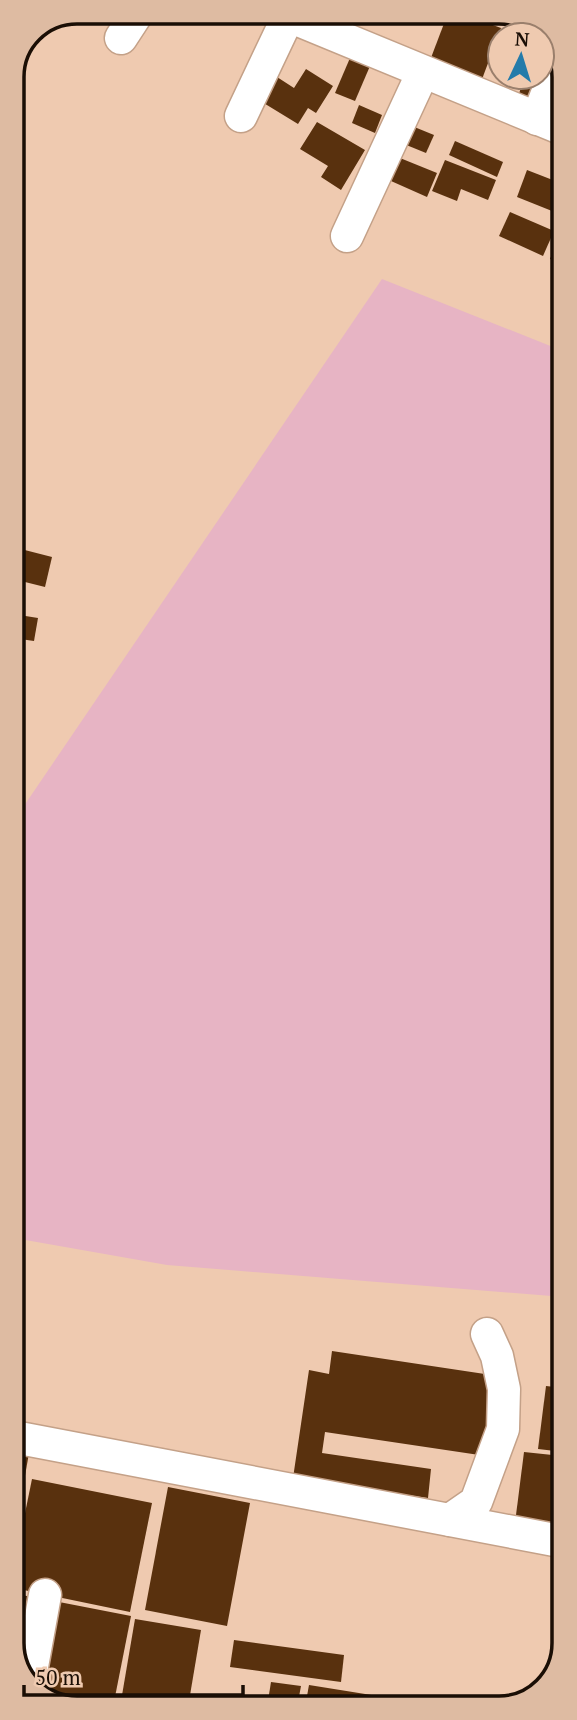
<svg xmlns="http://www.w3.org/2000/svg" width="577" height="1720" font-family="'PT Serif',serif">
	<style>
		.green { fill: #e7b4c4 }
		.building { fill: #59310e }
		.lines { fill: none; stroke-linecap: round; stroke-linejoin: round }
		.minor-casing { stroke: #c4a188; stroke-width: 35 }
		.minor { stroke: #fff; stroke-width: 32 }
		.rim { fill: none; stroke: #1a0e05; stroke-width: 3.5 }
	</style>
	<rect width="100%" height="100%" fill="#efcab0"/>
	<path class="green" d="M382,279l181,72 1,946 -397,-32 -153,-27 -1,-416z"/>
	<g class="building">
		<path d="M448,13h12l41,15 -20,54 -52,-19z"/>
		<path d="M474,13h30l-5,10z"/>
		<path d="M353,51l20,8 -18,42 -20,-8z"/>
		<path d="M306,69l27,17 -17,27 -8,-5 -10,16 -36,-22 15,-25 17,11z"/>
		<path d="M524,77h17l-7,22 -15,-5z"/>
		<path d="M359,105l23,10 -7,18 -23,-10z"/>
		<path d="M317,122l48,28 -24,40 -20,-13 7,-11 -28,-17z"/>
		<path d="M407,124l27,11 -8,18 -27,-11z"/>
		<path d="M455,141l48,21 -6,15 -48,-22z"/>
		<path d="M400,158l37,15 -10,24 -36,-16z"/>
		<path d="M445,160l51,20 -8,20 -27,-11 -4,12 -25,-10z"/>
		<path d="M527,170l36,14v15l-6,14 -40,-16z"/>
		<path d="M510,212l44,19 -11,25 -44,-20z"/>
		<path d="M563,226v38l-13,-5z"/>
		<path d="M13,547l39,10 -7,30 -32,-8z"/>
		<path d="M13,614l25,4 -4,23 -21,-3z"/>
		<path d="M332,1351l166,25 -12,80 -161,-24 -3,21 109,16 -3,29 -135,-20 16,-108 20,4z"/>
		<path d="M546,1386l18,2v64l-26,-3z"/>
		<path d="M14,1450l15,3 -13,74h-2z"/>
		<path d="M524,1452l38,4 -9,71 -38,-4z"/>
		<path d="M32,1479l120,24 -22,109 -116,-24v-21z"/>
		<path d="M168,1487l82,16 -23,123 -82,-16z"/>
		<path d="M14,1593l21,5 -15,70 -6,-9z"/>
		<path d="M54,1601l77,15 -18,91 -40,1 -37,-15z"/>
		<path d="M135,1619l66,11 -13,77h-68z"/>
		<path d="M234,1640l110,15 -3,27 -111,-15z"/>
		<path d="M271,1682l30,4 -4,21h-30z"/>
		<path d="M309,1685l106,17 -1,4 -109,1z"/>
	</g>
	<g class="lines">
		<g class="minor-casing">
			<g id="minor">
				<path d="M279,12l284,117"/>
				<path d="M121,38l17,-26"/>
				<path d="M241,116l47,-99"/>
				<path d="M537,119l24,-61"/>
				<path d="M347,236l76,-164"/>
				<path d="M14,1437l551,105"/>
				<path d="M450,1520l26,-18 27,-73 1,-40 -7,-33 -10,-22"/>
				<path d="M29,1683l16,-88"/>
			</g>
		</g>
		<use href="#minor" class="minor"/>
	</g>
	<path d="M0 0H577V1720H0ZM77 24H499A53 53 0 0 1 552 77V1643A53 53 0 0 1 499 1696H77A53 53 0 0 1 24 1643V77A53 53 0 0 1 77 24Z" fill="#debba2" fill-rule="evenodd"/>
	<path class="rim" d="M77 24H499A53 53 0 0 1 552 77V1643A53 53 0 0 1 499 1696H77A53 53 0 0 1 24 1643V77A53 53 0 0 1 77 24Z"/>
	<g transform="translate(521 56) rotate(4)"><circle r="33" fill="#efcab0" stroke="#9a7f6c" stroke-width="2"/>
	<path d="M0-5L12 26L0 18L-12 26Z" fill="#247baa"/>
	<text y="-10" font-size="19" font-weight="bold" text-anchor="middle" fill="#1a0e05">N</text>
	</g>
	<path d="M24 1685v10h219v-10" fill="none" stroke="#1a0e05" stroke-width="3.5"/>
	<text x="35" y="1685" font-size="21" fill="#1a0e05" stroke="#efcab0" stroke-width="5" paint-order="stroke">50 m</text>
</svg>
